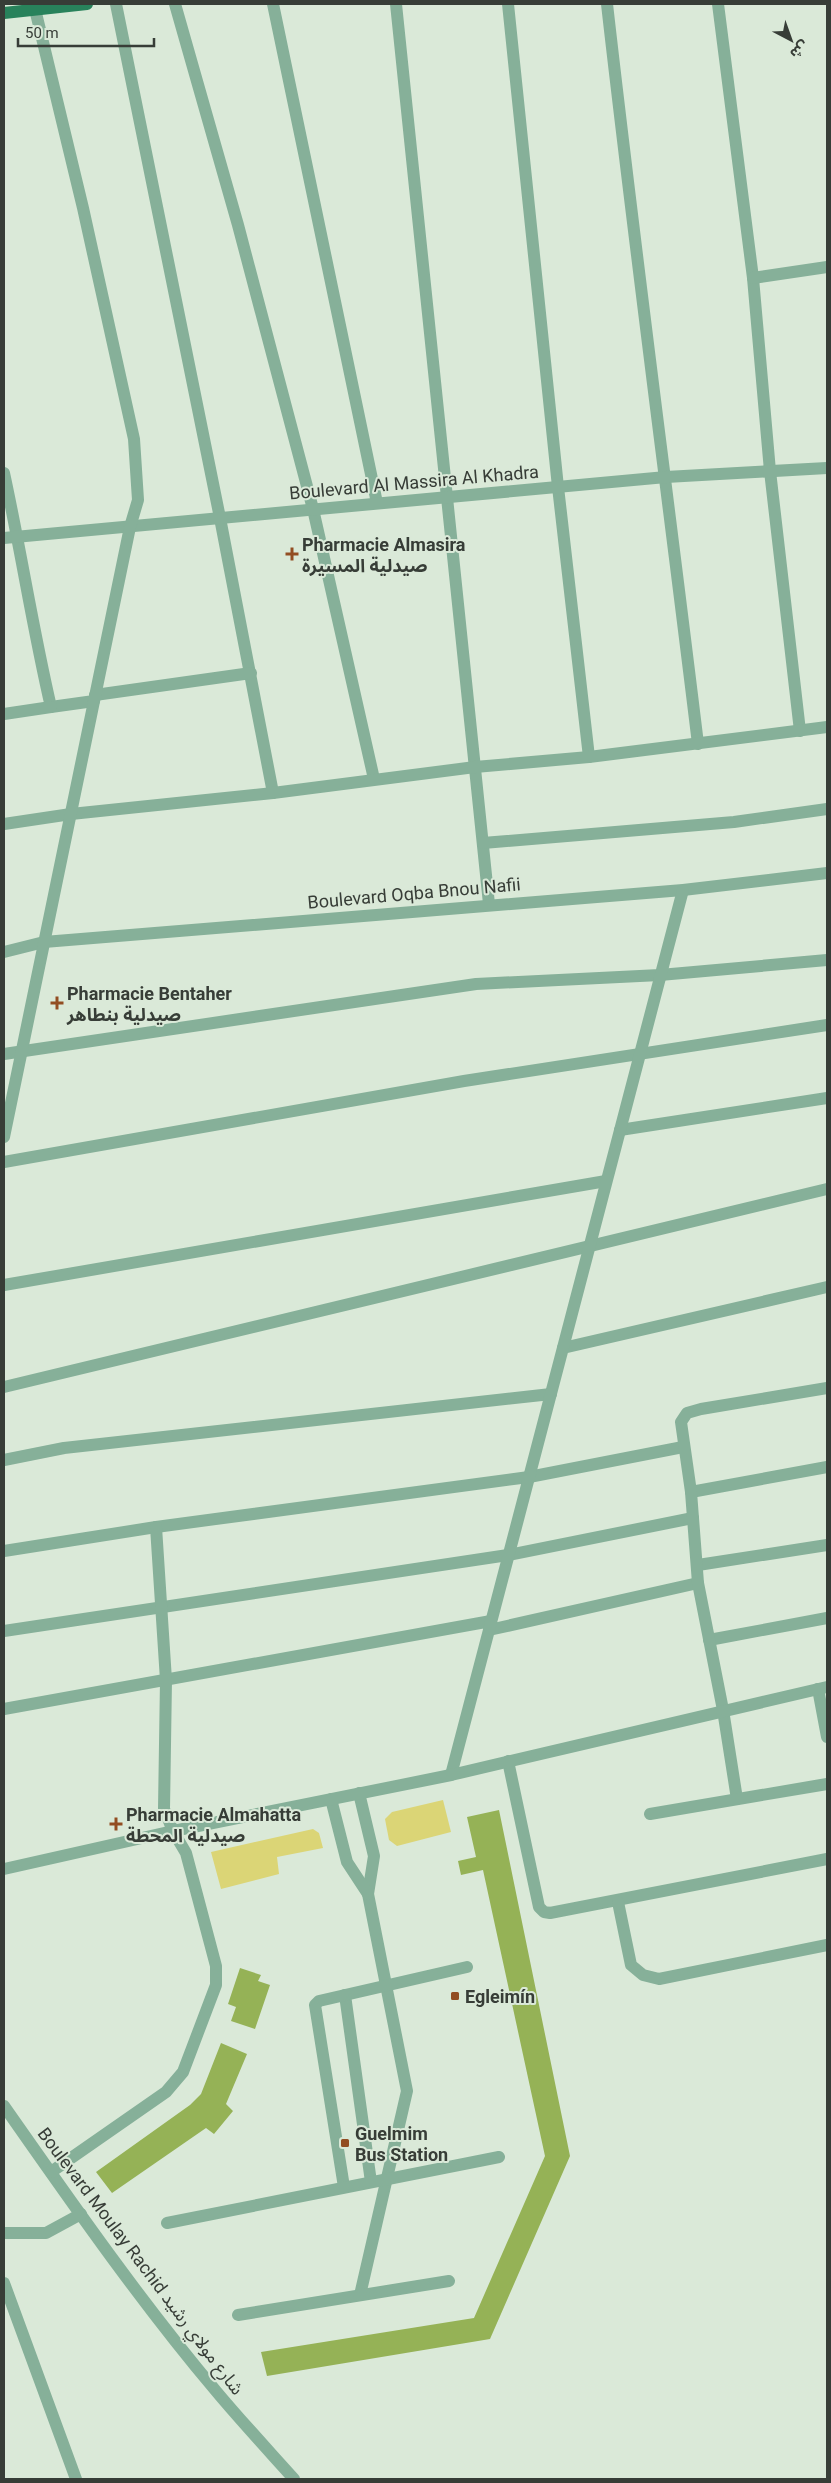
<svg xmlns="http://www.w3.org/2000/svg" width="831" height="2483" font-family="Roboto,'Noto Sans Arabic',sans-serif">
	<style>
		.green { fill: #dbd576 }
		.building { fill: #95b256 }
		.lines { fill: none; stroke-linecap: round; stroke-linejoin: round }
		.minor { stroke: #86b099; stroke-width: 12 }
		.major { stroke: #28825b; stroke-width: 12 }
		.poi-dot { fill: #924d22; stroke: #dae9d8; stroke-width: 2 }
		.labels { text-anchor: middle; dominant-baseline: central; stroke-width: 4; stroke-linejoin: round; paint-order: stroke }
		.street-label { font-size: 18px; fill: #373d37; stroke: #dae9d8 }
		.poi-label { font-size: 18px; font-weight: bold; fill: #373d37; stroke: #dae9d8; text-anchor: start }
	</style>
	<rect width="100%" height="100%" fill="#dae9d8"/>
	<g class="green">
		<path d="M443,1800l8,32 -54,14 -8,-6 -4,-21 7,-7z"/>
		<path d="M313,1829l6,4 4,15 -46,9 2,17 -58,15 -10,-37z"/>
	</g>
	<g class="building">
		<path d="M499,1810l71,346 -80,183 -223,37 -6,-24 213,-34 71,-162 -62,-286 -22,5 -3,-14 18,-4 -9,-40z"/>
		<path d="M240,1968l21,7 -3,6 12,4 -15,44 -24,-8 5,-14 -8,-3z"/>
		<path d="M221,2043l26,11 -21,50 7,7 -19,23 -8,-6 -94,65 -16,-21 94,-67 11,-11z"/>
	</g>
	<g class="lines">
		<g class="minor">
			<path d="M116,4l104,514 53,275"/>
			<path d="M175,4l63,221 75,284 61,270"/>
			<path d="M273,4l104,499"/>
			<path d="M396,4l93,900"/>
			<path d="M508,4l50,483 31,270"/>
			<path d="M607,4c28,247 61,493 91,740"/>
			<path d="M718,4l35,274 17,193 30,260"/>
			<path d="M753,278l74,-11"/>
			<path d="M4,473c17,78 29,157 47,234l43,-6"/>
			<path d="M4,538l662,-61 161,-9"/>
			<path d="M95,695l156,-22"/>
			<path d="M4,714l47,-7"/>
			<path d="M4,824l67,-10 202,-21 202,-26 114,-10 238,-30"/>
			<path d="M483,843l251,-21 93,-13"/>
			<path d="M4,952l40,-10 639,-52 144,-17"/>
			<path d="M4,1054l472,-70 184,-9 167,-15"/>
			<path d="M620,1130l207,-32"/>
			<path d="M4,1137l126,-610 8,-27 -4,-61 -51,-231 -48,-199"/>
			<path d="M4,1162l460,-81 363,-56"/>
			<path d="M4,1285l602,-104"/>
			<path d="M563,1348l264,-61"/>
			<path d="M4,1387l823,-198"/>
			<path d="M4,1460l60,-12 487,-54"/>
			<path d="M691,1492l136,-25"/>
			<path d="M4,1551l152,-24 373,-50 154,-30"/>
			<path d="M698,1565l129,-20"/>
			<path d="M489,1630l209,-47"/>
			<path d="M4,1631l504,-76 185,-37"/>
			<path d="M709,1640l118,-22"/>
			<path d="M818,1689l9,48"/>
			<path d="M4,1709l487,-88"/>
			<path d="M508,1761l31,146 5,5 6,1 277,-54"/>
			<path d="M451,1775l232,-885"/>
			<path d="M359,1793l15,63 -6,38 39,197 -47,204"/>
			<path d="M331,1799l16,63 21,32"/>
			<path d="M737,1799l-14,-89 -25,-127 -7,-91 -10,-70 6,-9 14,-4 126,-21"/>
			<path d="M650,1814l177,-30"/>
			<path d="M4,1869l169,-38 278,-56 376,-88"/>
			<path d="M618,1902l13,63 12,10 16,4 168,-34"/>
			<path d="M345,1995l26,187"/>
			<path d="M4,2106c68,97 136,195 212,285 25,30 52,59 78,88"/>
			<path d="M51,2172l115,-80 17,-20 33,-87v-19l-30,-113 -13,-22 -9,-22 2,-129 -10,-153"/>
			<path d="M344,2187l-29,-182 4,-4 148,-34"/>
			<path d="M167,2223l332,-66"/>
			<path d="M4,2233h42l35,-19"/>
			<path d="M4,2283l72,196"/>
			<path d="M238,2315l211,-34"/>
		</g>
		<path class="major" d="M4,13l83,-9"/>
	</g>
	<g class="poi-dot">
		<path d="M289.5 546.5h5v5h5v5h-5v5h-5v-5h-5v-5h5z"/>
		<path d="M54.5 995.5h5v5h5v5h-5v5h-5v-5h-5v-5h5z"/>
		<path d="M113.5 1816.5h5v5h5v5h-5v5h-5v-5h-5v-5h5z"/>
		<rect x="450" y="1991" width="10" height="10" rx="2.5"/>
		<rect x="340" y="2138" width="10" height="10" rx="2.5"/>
	</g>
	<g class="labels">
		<g class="street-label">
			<text transform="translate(414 482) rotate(-5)">Boulevard Al Massira Al Khadra</text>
			<text transform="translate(414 893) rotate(-5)">Boulevard Oqba Bnou Nafii</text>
			<text transform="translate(141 2261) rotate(53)">Boulevard Moulay Rachid شارع مولاي رشيد</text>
		</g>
		<g class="poi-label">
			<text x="302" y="544">Pharmacie Almasira<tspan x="302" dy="21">صيدلية المسيرة</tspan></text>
			<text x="67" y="993">Pharmacie Bentaher<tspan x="67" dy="21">صيدلية بنطاهر</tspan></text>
			<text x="126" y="1814">Pharmacie Almahatta<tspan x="126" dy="21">صيدلية المحطة</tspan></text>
			<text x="465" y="1996">Egleimín</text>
			<text x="355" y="2133">Guelmim<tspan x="355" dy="21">Bus Station</tspan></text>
		</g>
	</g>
	<rect width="831" height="2483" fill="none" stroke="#373d37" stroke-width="10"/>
	<g transform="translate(791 40) rotate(139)" stroke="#dae9d8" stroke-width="4" paint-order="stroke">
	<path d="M0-4L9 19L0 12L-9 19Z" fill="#373d37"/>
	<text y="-8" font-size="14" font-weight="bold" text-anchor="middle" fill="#373d37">ش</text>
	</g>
	<path d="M18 38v8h136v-8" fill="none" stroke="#373d37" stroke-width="2.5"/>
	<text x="25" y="38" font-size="15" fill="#373d37" stroke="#dae9d8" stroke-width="4" paint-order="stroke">50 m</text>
</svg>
